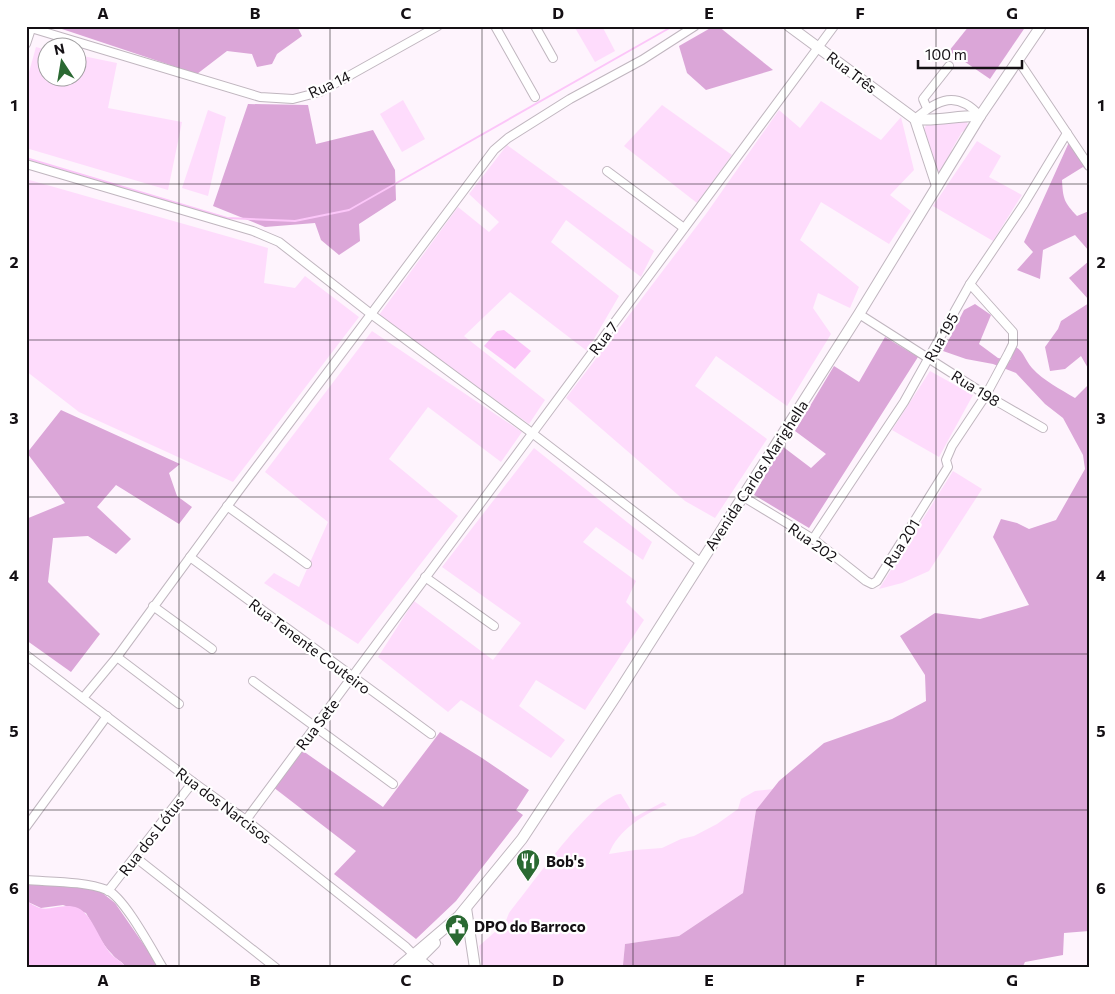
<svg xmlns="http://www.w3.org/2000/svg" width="1115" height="994" font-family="Commissioner,sans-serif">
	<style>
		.green { fill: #fedcfc }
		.forest { fill: #dba6d8 }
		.water { fill: #fcc6f9 }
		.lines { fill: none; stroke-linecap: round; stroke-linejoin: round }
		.stream { stroke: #fcc6f9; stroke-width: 2 }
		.minor-casing { stroke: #c0b6bf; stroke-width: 10 }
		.major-casing { stroke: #c0b6bf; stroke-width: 12 }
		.minor { stroke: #fff; stroke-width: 8 }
		.major { stroke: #fff; stroke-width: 10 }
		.grid { fill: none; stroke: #141014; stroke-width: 1; stroke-opacity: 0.55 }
		.labels { text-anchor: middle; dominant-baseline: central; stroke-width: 4.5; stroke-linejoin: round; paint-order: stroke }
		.street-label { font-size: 15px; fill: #141014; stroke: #fff }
		.poi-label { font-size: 15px; font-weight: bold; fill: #141014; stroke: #fff; text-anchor: start }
		.neatline { fill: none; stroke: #141014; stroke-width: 2 }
		.grid-label { font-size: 16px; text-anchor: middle; font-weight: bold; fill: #141014 }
	</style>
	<rect width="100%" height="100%" fill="#fef4fd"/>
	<g class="green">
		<path d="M574,26h28l13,25 -20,11z"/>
		<path d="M36,47l11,3 1,28h30v-23l39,8 -9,45 74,14 -14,68 -142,-42v-65z"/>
		<path d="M403,100l22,39 -23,13 -22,-38z"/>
		<path d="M821,101l60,39 20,-23 13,53 -24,25 21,16 -22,33 -68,-42 -21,38 59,47 -9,21 -32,-15 -5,15 18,26 -44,72 -71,-50 -21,30 72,53 -52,79 -30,-17 -119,-103 140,-184 73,-104 21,18z"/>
		<path d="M662,105l70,50 -35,48 -73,-57z"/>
		<path d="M208,110l18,7 -18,79 -26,-8z"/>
		<path d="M966,120l3,8 -7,4 -10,17 -1,8 -12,19 -3,-2 -13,-44 4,-6z"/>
		<path d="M977,141l24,15 -12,21 33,18 -29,46 -60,-35z"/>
		<path d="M507,145l147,106 -13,26 -75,-57 -15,22 68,54 -32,55 -77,-59 -46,44 81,64 -16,24 -150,-109 79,-108 31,25 10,-10 -30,-28z"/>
		<path d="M26,179l242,69 -4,35 31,5 10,-12 54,41 -126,165 -154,-70 -53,-41z"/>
		<path d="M372,331l150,101 -21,30 -73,-55 -39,52 69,57 -100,128 -94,-61 10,-10 25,14 29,-65 -63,-50z"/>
		<path d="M930,371l43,24 -34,62 -47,-27z"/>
		<path d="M534,448l118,94 -9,18 -47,-33 -13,15 53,39 -10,21 18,18 -59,90 -49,-30 -17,26 46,34 -14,18 -90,-58 -13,12 -70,-55 36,-56 79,59 28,-37 -79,-56z"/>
		<path d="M953,471l29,18 -53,82 -27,12 -23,6z"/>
		<path d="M773,789l-17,21 -13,83 -64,43 -54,8 -2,21 3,3h-144l-3,-22 26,-23 4,-10c18,-22 87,-120 112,-119l14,23 28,-15 4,3c-22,8 -50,26 -58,49l26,-4 27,-2 19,-9 13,-3 23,-12 21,-15 3,-10 14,-8z"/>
	</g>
	<g class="forest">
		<path d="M53,26h244l5,10 -25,18 -5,10 -15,3 -5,-13 -25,-3 -30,23z"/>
		<path d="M714,26h4l55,44 -67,20 -19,-17 -8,-27z"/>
		<path d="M969,26h57l-36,53 -41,-28z"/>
		<path d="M248,104l60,1 8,39 57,-14 22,40 1,30 -37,24 1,17 -21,14 -18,-15 -6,-17 -50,4 -52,-21z"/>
		<path d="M1070,140l17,22 -1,8 -3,-3 -21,13c1,19 2,22 15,36l12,-5v40l-14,-16 -32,15 -3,29 -23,-9 16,-18 -9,-10z"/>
		<path d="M1089,261v39l-20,-22z"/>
		<path d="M1089,303v67l-8,-14 -16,13 -15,2 -5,-24 13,-18 3,-8z"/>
		<path d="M975,304l16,11 -12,29 19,14 13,2 1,-15c12,5 12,14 20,23 12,13 28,21 43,30l14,-14v547l-25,2 -1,22 -38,7 -3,6h-396l-3,-3 2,-21 54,-8 64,-43 13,-83 23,-29 45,-38 68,-24 34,-18 -1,-26 -25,-39 35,-23 45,6 49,-14 -36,-68 8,-18 16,4 12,6 27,-9 29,-51 -2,-14 -20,-37 -18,-14 -29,-31 -23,-9 -27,-5 -23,-8 21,-41z"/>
		<path d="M885,337l33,20 -109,171 -55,-33 28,-49 29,22 15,-14 -31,-23 39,-65 25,16z"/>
		<path d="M61,410l119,54 -11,9 8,23 15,11 -13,17 -63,-39 -19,22 34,32 -15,15 -28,-18 -35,2 -5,44 52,52 -29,38 -45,-32v-121l39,-16 -38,-50z"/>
		<path d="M440,732l42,26 47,32 -13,20 7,5 -67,86 -40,38 -82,-65 22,-23 -83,-64 30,-36 80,56z"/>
		<path d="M26,881l70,7 19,15 45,65h-34c-3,-7 -10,-8 -14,-14 -11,-11 -18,-27 -26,-41l-23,-8 -22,3 -15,-7z"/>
	</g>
	<g class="water">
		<path d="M504,330l27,21 -16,18 -31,-23 13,-15z"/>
		<path d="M26,901c4,2 10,6 14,7 11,3 24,-6 38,0 15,7 22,35 34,47 5,5 11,7 14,13h-100z"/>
	</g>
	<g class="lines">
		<path class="stream" d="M26,158l201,60 68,3 54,-11 324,-184"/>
		<g class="minor-casing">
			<g id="minor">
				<path d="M495,26l40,71"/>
				<path d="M535,26l18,32"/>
				<path d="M31,28l229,69 33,2 27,-7 118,-66"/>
				<path d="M26,44l6,-18"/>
				<path d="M1018,60l71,106"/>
				<path d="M927,108l-4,-9 26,-33"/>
				<path d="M915,119c23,-20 42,-29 65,-3"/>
				<path d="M26,164l227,67 26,11 92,72 161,119 168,129"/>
				<path d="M607,171l77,57"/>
				<path d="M859,314l127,81 57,33"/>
				<path d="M742,496l71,43 53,42 6,3 5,-3 71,-114 -2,-7 6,-14 34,-51 22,-41 5,-10v-12l-43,-48"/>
				<path d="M227,506l80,58"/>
				<path d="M813,539l91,-137 66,-118 54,-80 43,-71"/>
				<path d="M190,557l241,177"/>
				<path d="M425,577l69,49"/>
				<path d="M153,606l59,43"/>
				<path d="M26,655l167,127 53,38 160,127 7,7"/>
				<path d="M117,657l62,47"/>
				<path d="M253,681l140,103"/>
				<path d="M83,698l34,-41 120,-164 257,-343 14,-12 62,-39 72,-39 53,-34"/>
				<path d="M246,820l588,-794"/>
				<path d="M26,827l81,-111"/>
				<path d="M135,857l141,111"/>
				<path d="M26,880c24,2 58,1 81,10 17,7 45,60 56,78"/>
				<path d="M108,891l85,-109"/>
			</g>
		</g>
		<g class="major-casing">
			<g id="major">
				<path d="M789,26l126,93c21,3 43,-4 65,-3"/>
				<path d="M915,119l22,67"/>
				<path d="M466,908l9,60"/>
				<path d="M414,956l15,12"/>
				<path d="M398,968l61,-52 63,-77 94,-143 243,-382 121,-198 61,-90"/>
				<path d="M410,968l25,-25"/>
			</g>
		</g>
		<use href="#minor" class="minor"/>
		<use href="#major" class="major"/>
	</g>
	<path class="grid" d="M179,26v942M330,26v942M482,26v942M633,26v942M785,26v942M936,26v942M26,184h1063M26,340h1063M26,497h1063M26,654h1063M26,810h1063"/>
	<defs>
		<g id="restaurant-pin" transform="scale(1.25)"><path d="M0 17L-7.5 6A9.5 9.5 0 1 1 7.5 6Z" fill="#2a6932" stroke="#fff"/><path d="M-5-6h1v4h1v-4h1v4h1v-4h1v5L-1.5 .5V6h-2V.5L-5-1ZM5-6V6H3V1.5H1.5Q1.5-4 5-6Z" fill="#fff"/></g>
		<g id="civic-pin" transform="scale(1.25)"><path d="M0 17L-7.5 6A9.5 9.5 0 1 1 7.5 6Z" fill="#2a6932" stroke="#fff"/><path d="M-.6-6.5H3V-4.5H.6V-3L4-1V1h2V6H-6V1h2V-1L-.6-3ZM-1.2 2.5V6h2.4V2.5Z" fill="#fff"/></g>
	</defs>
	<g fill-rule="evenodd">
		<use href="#restaurant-pin" x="528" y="861"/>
		<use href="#civic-pin" x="457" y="926"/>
	</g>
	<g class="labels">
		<g class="street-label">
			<text transform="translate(852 72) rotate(37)">Rua Três</text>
			<text transform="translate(329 84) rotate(-25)">Rua 14</text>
			<text transform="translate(941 337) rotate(-61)">Rua 195</text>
			<text transform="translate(603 338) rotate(-53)">Rua 7</text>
			<text transform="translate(976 388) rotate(32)">Rua 198</text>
			<text transform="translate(756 475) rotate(-57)">Avenida Carlos Marighella</text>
			<text transform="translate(813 542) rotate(35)">Rua 202</text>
			<text transform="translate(901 543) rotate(-58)">Rua 201</text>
			<text transform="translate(310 646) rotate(37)">Rua Tenente Couteiro</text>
			<text transform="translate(317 724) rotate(-53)">Rua Sete</text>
			<text transform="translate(224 805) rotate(37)">Rua dos Narcisos</text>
			<text transform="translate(151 836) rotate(-52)">Rua dos Lótus</text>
		</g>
		<g class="poi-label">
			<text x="546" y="861">Bob's</text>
			<text x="474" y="926">DPO do Barroco</text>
		</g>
	</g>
	<rect width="1115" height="994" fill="none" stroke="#ffffff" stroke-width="55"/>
	<g transform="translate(62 62) rotate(348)"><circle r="24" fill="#ffffff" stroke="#a19fa1"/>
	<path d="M0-4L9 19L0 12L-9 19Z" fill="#2a6932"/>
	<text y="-8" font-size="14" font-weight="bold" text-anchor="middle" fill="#141014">N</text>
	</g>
	<path d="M918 60v8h104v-8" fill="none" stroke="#141014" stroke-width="2.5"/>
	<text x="925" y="60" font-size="15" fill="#141014" stroke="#ffffff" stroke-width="4" paint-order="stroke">100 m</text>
	<rect x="28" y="28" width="1060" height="938" class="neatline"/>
	<g class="grid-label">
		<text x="103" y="19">A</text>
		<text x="255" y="19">B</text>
		<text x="406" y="19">C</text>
		<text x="558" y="19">D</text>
		<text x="709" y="19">E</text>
		<text x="860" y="19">F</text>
		<text x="1012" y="19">G</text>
		<text x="14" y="111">1</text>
		<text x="1101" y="111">1</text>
		<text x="14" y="268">2</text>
		<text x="1101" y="268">2</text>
		<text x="14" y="424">3</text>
		<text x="1101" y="424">3</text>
		<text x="14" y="581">4</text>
		<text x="1101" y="581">4</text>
		<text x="14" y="737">5</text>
		<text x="1101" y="737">5</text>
		<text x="14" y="894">6</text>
		<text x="1101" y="894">6</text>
		<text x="103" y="986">A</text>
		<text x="255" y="986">B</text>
		<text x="406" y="986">C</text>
		<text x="558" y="986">D</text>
		<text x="709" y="986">E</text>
		<text x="860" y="986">F</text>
		<text x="1012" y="986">G</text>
	</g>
</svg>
